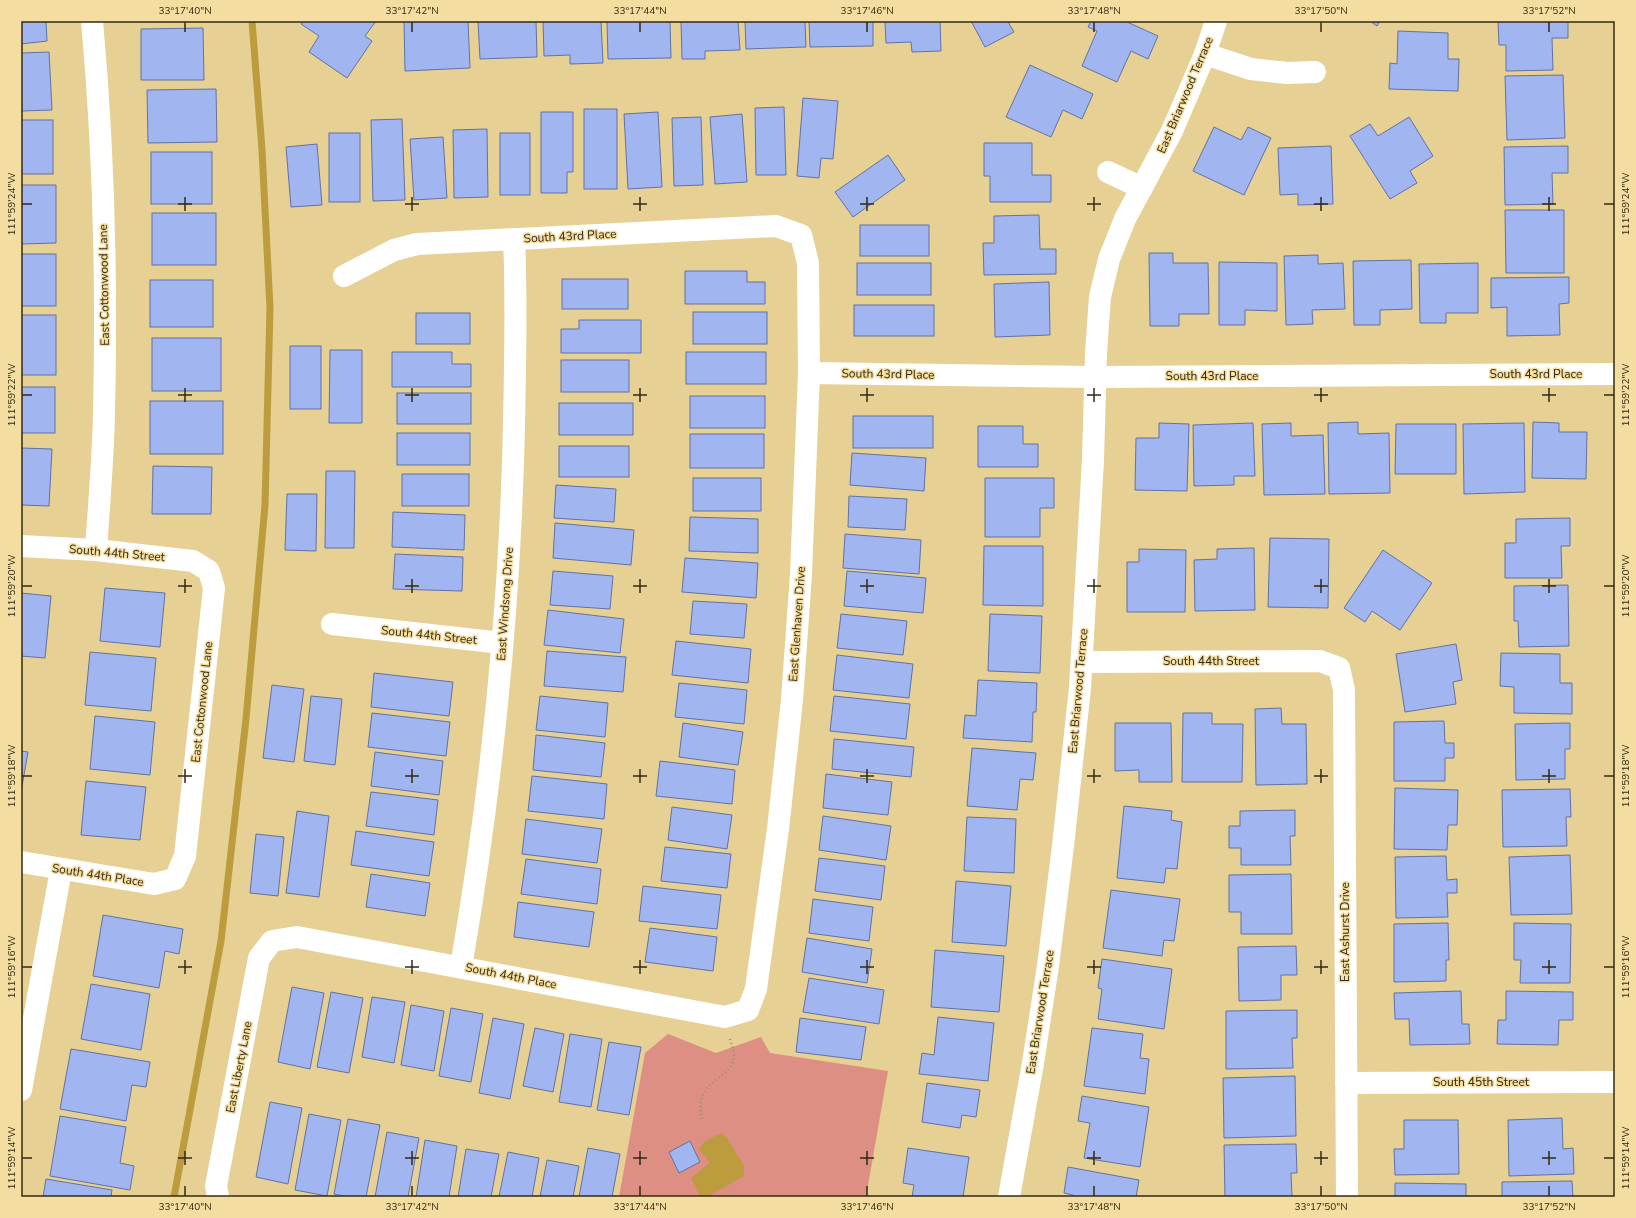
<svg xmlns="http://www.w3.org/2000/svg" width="1636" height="1218" font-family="'Nunito Sans',sans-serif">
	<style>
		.green { fill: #dc8f82 }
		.water { fill: #bd9c3e }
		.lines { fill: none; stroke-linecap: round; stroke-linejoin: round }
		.stream { stroke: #bd9c3e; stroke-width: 7 }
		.building { fill: #a1b5f0; stroke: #6172a4 }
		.path { stroke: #a29163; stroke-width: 2.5; stroke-dasharray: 1 3; stroke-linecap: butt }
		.minor { stroke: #fff; stroke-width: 22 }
		.ticks { fill: none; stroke: #322a12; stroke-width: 1.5 }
		.labels { text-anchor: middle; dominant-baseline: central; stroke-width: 3; stroke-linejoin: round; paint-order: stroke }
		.street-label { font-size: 12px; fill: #322a12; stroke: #f4dda1 }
		.neatline { fill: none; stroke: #322a12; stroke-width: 1.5 }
		.ticks-label { font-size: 10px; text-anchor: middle; fill: #322a12 }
	</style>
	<rect width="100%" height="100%" fill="#e6d094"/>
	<path class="green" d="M668,1034l48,19 45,-16 9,16 118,18 -22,126h-247l26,-144z"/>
	<path class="water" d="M721,1133l6,5 17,28v10l-37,21h-6l-10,-19 19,-15 -11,-14 5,-7z"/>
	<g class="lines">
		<path class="stream" d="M174,1197l47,-256 25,-222 19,-214 5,-197 -8,-158 -10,-129"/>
	</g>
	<g class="building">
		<path d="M21,21h25l1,20 -26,3z"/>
		<path d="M303,21h73l-11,15 7,5 -25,37 -38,-26 10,-16 -18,-12z"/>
		<path d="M404,21h64l2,47 -65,3z"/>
		<path d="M478,21h58l1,36 -57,2z"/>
		<path d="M543,21h58l2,42 -33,1v-9l-26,1z"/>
		<path d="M607,21h63l1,37 -63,1z"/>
		<path d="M681,21h57l2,29 -35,1v8h-23z"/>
		<path d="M745,21h60l1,26 -60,2z"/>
		<path d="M809,21h64v25l-63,1z"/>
		<path d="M885,21h55l1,30 -29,1 -1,-10 -25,1z"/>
		<path d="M971,21h40l-3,1 6,10 -29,15z"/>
		<path d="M1091,21h34l33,15 -10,23 -17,-8 -14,31 -35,-16 15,-35 -9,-4z"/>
		<path d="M1370,21h10l-3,5z"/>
		<path d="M1498,21h70v17h-16l1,32 -47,1v-26h-7z"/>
		<path d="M203,28l1,52h-63v-51z"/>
		<path d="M1398,31l50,2v26h11l-1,32 -69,-2 1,-26 7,1z"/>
		<path d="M49,52l3,58 -31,1v-58z"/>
		<path d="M1030,65l63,29 -11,25 -19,-9 -12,27 -45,-20z"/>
		<path d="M1563,75l2,63 -58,2 -2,-64z"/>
		<path d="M216,89l1,53 -69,1 -1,-53z"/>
		<path d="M803,98l35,3 -5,58 -12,-1 -2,20 -22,-2z"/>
		<path d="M784,107l2,68h-30l-1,-67z"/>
		<rect x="584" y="109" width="33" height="80"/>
		<path d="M541,112h32v60h-6v21h-26z"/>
		<path d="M658,112l4,75 -34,2 -4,-75z"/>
		<path d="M742,114l5,68 -32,2 -5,-67z"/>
		<path d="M701,117l2,68 -29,1 -2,-68z"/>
		<path d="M1409,117l24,39 -23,15 7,12 -27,16 -40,-63 20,-12 8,12z"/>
		<path d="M402,119l3,81 -32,1 -2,-81z"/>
		<rect x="21" y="120" width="32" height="54"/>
		<path d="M1214,127l27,13 7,-13 23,11 -27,57 -51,-24z"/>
		<path d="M487,129l1,68 -34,1 -1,-68z"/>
		<rect x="329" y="133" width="31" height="69"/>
		<rect x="500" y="133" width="30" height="62"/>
		<path d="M443,137l4,61 -33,2 -4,-61z"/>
		<path d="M984,143h48v32h19v27h-61v-26h-6z"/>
		<path d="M317,144l5,61 -31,2 -5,-60z"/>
		<path d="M1331,146l2,58 -35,1v-11l-18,1 -2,-47z"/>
		<path d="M1568,146v27h-16l1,31 -48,1 -1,-58z"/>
		<rect x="151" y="152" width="61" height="52"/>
		<path d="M888,155l17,25 -52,37 -18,-25z"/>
		<path d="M21,185h35v58l-35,1z"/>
		<path d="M1505,210h59v63h-58z"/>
		<rect x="152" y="213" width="64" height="52"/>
		<path d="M1039,215l1,34h16v25l-72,1 -1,-32h11v-27z"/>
		<rect x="860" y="225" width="69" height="31"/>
		<path d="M1149,253h24v10h35l1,51h-30v12h-29z"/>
		<rect x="21" y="254" width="35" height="52"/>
		<path d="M1318,255v9l25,-1 2,46 -33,1 1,14 -27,1 -2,-69z"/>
		<path d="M1411,260l1,49 -32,1v15h-26l-1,-64z"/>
		<path d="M1219,262l58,1v48l-32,-1v15h-26z"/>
		<rect x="857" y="263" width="74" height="32"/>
		<path d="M1478,263v50h-32v10h-26l-1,-59z"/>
		<path d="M685,271h62v11h18v22h-80z"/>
		<path d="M1569,277v26l-10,1 1,31 -53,1v-29l-16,1v-30z"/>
		<rect x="562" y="279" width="66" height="30"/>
		<rect x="150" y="280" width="63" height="47"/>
		<path d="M1049,282l1,53 -55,2 -1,-53z"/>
		<rect x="854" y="305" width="80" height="31"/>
		<rect x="693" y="312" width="74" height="32"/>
		<rect x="416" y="313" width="54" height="31"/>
		<rect x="21" y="315" width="35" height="60"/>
		<path d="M579,320h62v33h-80v-24h18z"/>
		<rect x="152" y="338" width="69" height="53"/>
		<rect x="290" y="346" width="31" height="63"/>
		<path d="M330,350h32v73h-33z"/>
		<path d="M392,352h60v12h19v23h-79z"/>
		<rect x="686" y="352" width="80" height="32"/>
		<rect x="561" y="360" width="68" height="32"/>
		<rect x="21" y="387" width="34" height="46"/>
		<rect x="397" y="393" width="74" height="31"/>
		<rect x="690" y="396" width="75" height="32"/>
		<rect x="150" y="401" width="73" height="53"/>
		<rect x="559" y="403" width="74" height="32"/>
		<rect x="853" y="416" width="80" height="32"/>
		<path d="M1358,422v12l31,-1 1,60 -61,1 -1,-71z"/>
		<path d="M1533,422l26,1v9h28l-1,47 -54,-1z"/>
		<path d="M1159,423l30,1 -2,67 -52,-1 1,-52h23z"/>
		<path d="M1253,423l2,53h-21v9l-40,1 -1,-61z"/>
		<path d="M1291,423v13l32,-1 2,59 -61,1 -2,-71z"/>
		<path d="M1524,423l1,69 -61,2 -1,-70z"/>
		<path d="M1396,424h60v50h-61z"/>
		<path d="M978,426h45v18h15v23h-60z"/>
		<rect x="397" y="433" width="73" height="32"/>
		<rect x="690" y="434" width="74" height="34"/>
		<rect x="559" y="446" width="70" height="31"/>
		<path d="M21,448l31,1 -3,57 -28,-1z"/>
		<path d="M852,453l74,5 -2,33 -74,-6z"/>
		<path d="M153,466l59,1 -1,47h-59z"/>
		<path d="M326,471h29l-1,77h-29z"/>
		<rect x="402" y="474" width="67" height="32"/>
		<rect x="693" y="478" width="68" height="33"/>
		<path d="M985,478h69v30h-14v29h-55z"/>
		<path d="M556,485l60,4 -2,33 -60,-4z"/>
		<path d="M287,494h30l-1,57 -31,-1z"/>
		<path d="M849,496l58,3 -2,31 -57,-3z"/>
		<path d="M393,512l72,3 -1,35 -72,-3z"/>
		<path d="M690,517l68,2v34l-69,-2z"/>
		<path d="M1570,518v28h-9l1,32h-57v-35h11v-24z"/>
		<path d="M555,523l79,7 -3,35 -78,-7z"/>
		<path d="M845,534l76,6 -2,34 -76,-6z"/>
		<path d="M1270,538l59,1 -1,69 -60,-1z"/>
		<path d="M984,546h59v60l-60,-1z"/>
		<path d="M1254,548l1,62 -60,1 -1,-51 23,-1v-10z"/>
		<path d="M1139,549l47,1 -1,62h-58v-50h12z"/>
		<path d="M1383,550l49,33 -32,47 -28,-19 -7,11 -21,-14z"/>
		<path d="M395,554l68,3 -1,34 -69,-2z"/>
		<path d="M685,558l73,5 -2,35 -74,-6z"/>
		<path d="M553,571l60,5 -3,33 -60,-4z"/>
		<path d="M847,571l79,7 -3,35 -79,-7z"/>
		<path d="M1568,585l1,61 -50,1 -1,-26h-4v-35z"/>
		<path d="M105,588l60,5 -5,54 -60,-6z"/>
		<path d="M21,593l30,3 -6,62 -24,-2z"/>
		<path d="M693,601l54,3 -3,34 -54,-4z"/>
		<path d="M548,610l76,9 -4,34 -76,-8z"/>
		<path d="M841,614l66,7 -4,34 -66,-7z"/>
		<path d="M990,614l52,2 -2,57 -52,-2z"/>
		<path d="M676,641l75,8 -3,34 -76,-8z"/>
		<path d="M1456,644l6,36 -9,2 3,22 -51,8 -9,-58z"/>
		<path d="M547,651l79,6 -3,35 -79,-6z"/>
		<path d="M90,652l66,6 -5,53 -66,-6z"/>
		<path d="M1501,653l59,1v29h12v31l-58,-1v-26l-14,-1z"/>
		<path d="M837,655l76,9 -4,34 -76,-8z"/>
		<path d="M374,673l79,9 -4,34 -78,-9z"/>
		<path d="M978,680l59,3 -1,29h-3l-1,30 -69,-4 2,-23 11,1z"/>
		<path d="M679,683l68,7 -3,34 -69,-7z"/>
		<path d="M272,685l32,4 -10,73 -31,-4z"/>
		<path d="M311,696l31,3 -7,66 -31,-4z"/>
		<path d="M540,696l68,7 -3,34 -69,-7z"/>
		<path d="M834,696l76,8 -4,35 -76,-8z"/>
		<path d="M1281,708l1,16h24l1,60 -51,1 -1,-76z"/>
		<path d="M372,713l78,9 -4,34 -78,-9z"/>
		<path d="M1183,713h29v11h31l-1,58h-60z"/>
		<path d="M95,716l60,6 -5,53 -60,-6z"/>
		<path d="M1444,721l1,22h9v15h-9v23h-51v-59z"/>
		<path d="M683,723l60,9 -5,33 -59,-8z"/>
		<path d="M1115,723h56l1,59h-33v-12l-24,1z"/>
		<path d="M1570,723v26h-5v30l-49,1 -1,-56z"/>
		<path d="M536,735l69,8 -4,34 -68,-7z"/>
		<path d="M834,739l80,8 -3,30 -79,-8z"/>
		<path d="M972,748l64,5 -3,27 -13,-1 -3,31 -50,-4z"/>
		<path d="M21,751l7,1 -7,40z"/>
		<path d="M375,752l68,9 -4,34 -68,-9z"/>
		<path d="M660,761l75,9 -3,34 -76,-8z"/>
		<path d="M826,774l66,8 -4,33 -65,-7z"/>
		<path d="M532,776l75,8 -3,35 -76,-8z"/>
		<path d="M86,781l60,6 -6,53 -59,-5z"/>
		<path d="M1395,788l63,2 -1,35h-9l-1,25 -53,-1z"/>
		<path d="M1570,789l1,28h-5l1,29 -64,1 -1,-57z"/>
		<path d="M371,792l67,8 -4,35 -68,-9z"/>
		<path d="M1124,806l48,5 -1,9 11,2 -5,47 -11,-1 -2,15 -47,-5z"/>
		<path d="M672,807l60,8 -5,34 -59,-9z"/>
		<path d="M1295,810v26h-5l1,29h-50v-17h-12v-22h11v-15z"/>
		<path d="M297,811l32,5 -10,81 -33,-4z"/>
		<path d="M823,816l68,10 -5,34 -67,-10z"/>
		<path d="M967,817l49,2 -2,54 -50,-2z"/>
		<path d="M526,819l76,10 -5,34 -75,-9z"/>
		<path d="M356,831l78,11 -5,34 -78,-11z"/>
		<path d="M256,834l28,3 -6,59 -28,-3z"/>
		<path d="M665,847l66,7 -4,34 -66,-7z"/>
		<path d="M1570,855l2,59 -61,1 -2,-58z"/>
		<path d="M1446,856l1,24 10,-1v14h-10l1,24 -52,1 -1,-61z"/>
		<path d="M819,858l66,8 -4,34 -66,-9z"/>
		<path d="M526,859l75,10 -4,35 -76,-10z"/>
		<path d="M371,874l59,9 -5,33 -59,-9z"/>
		<path d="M1291,874l1,60h-51v-22h-12v-37z"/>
		<path d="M956,881l55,5 -5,60 -54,-4z"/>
		<path d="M643,886l78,9 -4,34 -78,-8z"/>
		<path d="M1111,890l69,9 -6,42 -10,-1 -2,16 -59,-8z"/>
		<path d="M813,899l60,8 -4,34 -60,-8z"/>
		<path d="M518,902l76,10 -5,35 -75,-10z"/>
		<path d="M103,915l80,14 -4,25 -14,-3 -6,37 -66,-12z"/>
		<path d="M1448,923l1,37h-3v21l-52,1v-58z"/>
		<path d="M1514,923l57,1 -1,59h-50l1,-23h-7z"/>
		<path d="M650,928l67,9 -4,34 -68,-9z"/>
		<path d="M807,938l65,11 -5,34 -65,-11z"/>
		<path d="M1296,946l1,29h-16v25l-42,1 -1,-54z"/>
		<path d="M935,950l69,6 -5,56 -68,-5z"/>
		<path d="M1102,959l70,10 -8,60 -66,-10 4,-30 -4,-1z"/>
		<path d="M809,978l75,12 -5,34 -76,-12z"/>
		<path d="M91,984l59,10 -9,56 -60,-11z"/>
		<path d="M292,987l32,6 -14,76 -32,-7z"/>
		<path d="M1461,991l1,33h7l1,20 -60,1 -1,-26h-14l-1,-26z"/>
		<path d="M1506,991l67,1v28h-14l-1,25 -61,-1 1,-24h8z"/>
		<path d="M331,992l32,6 -14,75 -32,-6z"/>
		<path d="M372,997l33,5 -11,61 -32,-6z"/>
		<path d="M411,1005l33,6 -10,60 -33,-6z"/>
		<path d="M451,1008l32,6 -12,68 -32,-6z"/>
		<path d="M1297,1010v28h-5l1,30 -67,1v-58z"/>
		<path d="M938,1017l56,6 -6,58 -69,-7 3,-21 12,2z"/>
		<path d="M493,1018l31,6 -14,75 -31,-6z"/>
		<path d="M800,1018l66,9 -5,33 -65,-8z"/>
		<path d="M535,1028l29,6 -11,58 -30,-6z"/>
		<path d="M1092,1028l51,6 -3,24 9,1 -4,35 -61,-8z"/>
		<path d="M570,1034l32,5 -11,68 -32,-5z"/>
		<path d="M609,1042l32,5 -12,68 -32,-5z"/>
		<path d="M71,1049l79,13 -4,25 -14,-2 -6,36 -66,-12z"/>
		<path d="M1295,1076l1,60 -72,2 -1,-60z"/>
		<path d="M927,1083l53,7 -4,27 -14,-2 -2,13 -38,-6z"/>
		<path d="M1082,1096l67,11 -9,60 -56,-9 6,-35 -12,-2z"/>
		<path d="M270,1102l32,6 -14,76 -32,-7z"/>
		<path d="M309,1114l32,6 -14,76 -32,-6z"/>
		<path d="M60,1116l66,11 -6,36 14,3 -4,24 -80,-14z"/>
		<path d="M1562,1118l1,31 10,-1 1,26 -65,2 -1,-56z"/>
		<path d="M348,1119l32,6 -14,72h-18l-14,-3z"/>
		<path d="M1404,1120h54l1,54 -64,1 -1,-26h10z"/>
		<path d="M387,1132l32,6 -11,59h-33z"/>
		<path d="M425,1140l32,6 -8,51h-33z"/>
		<path d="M690,1141l10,21 -21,11 -10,-21z"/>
		<path d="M1296,1144l1,29h-6l1,24h-67l-1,-52z"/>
		<path d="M588,1148l32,6 -8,43h-33z"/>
		<path d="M908,1148l61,9 -6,40h-51l2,-12 -11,-2z"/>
		<path d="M466,1149l33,5 -8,43h-33z"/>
		<path d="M508,1152l31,6 -7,39h-33z"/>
		<path d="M547,1160l32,6 -6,31h-33z"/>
		<path d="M1068,1167l71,13 -3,17h-63v-2l-9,-2z"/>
		<path d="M46,1179l66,11 -1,7h-68z"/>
		<path d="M1572,1181l1,16h-71v-15z"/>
		<path d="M1395,1183l71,1v13h-71z"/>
	</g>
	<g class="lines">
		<path class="path" d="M702,1119c-10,-42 32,-37 32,-65 0,-4 -3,-10 -4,-15"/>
		<g class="minor">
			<path d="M92,21c12,130 15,262 12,393 -1,45 -5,90 -8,136"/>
			<path d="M1205,54l46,15 36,4 28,-1"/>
			<path d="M1108,172l34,16"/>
			<path d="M809,373l286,4 520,-3"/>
			<path d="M21,546l75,4 97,11 16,10 5,17 -29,268 -10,23 -21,5 -133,-22"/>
			<path d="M332,624l170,19"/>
			<path d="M1082,662l238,-1 19,7 5,22 3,507"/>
			<path d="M461,967c31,-179 49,-359 53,-541 1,-62 3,-125 0,-187"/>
			<path d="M1346,1083l269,-1"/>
			<path d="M21,1090l40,-220"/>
			<path d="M218,1197l-2,-11 43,-228 13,-17 25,-4 428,80 23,-7 8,-21 22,-160 14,-129 9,-126 8,-201 -1,-110 -7,-28 -25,-9 -359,18 -23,6 -50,26"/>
			<path d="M1009,1197l24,-134 15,-97 15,-120 17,-158 13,-228 3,-107 4,-56 9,-38 16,-40 47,-88 33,-77 11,-33"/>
		</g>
	</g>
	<path class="ticks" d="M185,22v10M412,22v10M640,22v10M867,22v10M1094,22v10M1321,22v10M1549,22v10M185,197v14M412,197v14M640,197v14M867,197v14M1094,197v14M1321,197v14M1549,197v14M22,204h10M178,204h14M405,204h14M633,204h14M860,204h14M1087,204h14M1314,204h14M1542,204h14M1604,204h10M185,388v14M412,388v14M640,388v14M867,388v14M1094,388v14M1321,388v14M1549,388v14M22,395h10M178,395h14M405,395h14M633,395h14M860,395h14M1087,395h14M1314,395h14M1542,395h14M1604,395h10M185,579v14M412,579v14M640,579v14M867,579v14M1094,579v14M1321,579v14M1549,579v14M22,586h10M178,586h14M405,586h14M633,586h14M860,586h14M1087,586h14M1314,586h14M1542,586h14M1604,586h10M185,769v14M412,769v14M640,769v14M867,769v14M1094,769v14M1321,769v14M1549,769v14M22,776h10M178,776h14M405,776h14M633,776h14M860,776h14M1087,776h14M1314,776h14M1542,776h14M1604,776h10M185,960v14M412,960v14M640,960v14M867,960v14M1094,960v14M1321,960v14M1549,960v14M22,967h10M178,967h14M405,967h14M633,967h14M860,967h14M1087,967h14M1314,967h14M1542,967h14M1604,967h10M185,1151v14M412,1151v14M640,1151v14M867,1151v14M1094,1151v14M1321,1151v14M1549,1151v14M22,1158h10M178,1158h14M405,1158h14M633,1158h14M860,1158h14M1087,1158h14M1314,1158h14M1542,1158h14M1604,1158h10M185,1186v10M412,1186v10M640,1186v10M867,1186v10M1094,1186v10M1321,1186v10M1549,1186v10"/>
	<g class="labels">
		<g class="street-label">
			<text transform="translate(1185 95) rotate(-67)">East Briarwood Terrace</text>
			<text transform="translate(570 236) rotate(-3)">South 43rd Place</text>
			<text transform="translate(104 285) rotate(-91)">East Cottonwood Lane</text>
			<text transform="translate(888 374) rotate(1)">South 43rd Place</text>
			<text x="1536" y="374">South 43rd Place</text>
			<text x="1212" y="376">South 43rd Place</text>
			<text transform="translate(117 553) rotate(5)">South 44th Street</text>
			<text transform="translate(505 604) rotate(-86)">East Windsong Drive</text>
			<text transform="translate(797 624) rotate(-86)">East Glenhaven Drive</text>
			<text transform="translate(429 635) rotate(6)">South 44th Street</text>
			<text x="1211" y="661">South 44th Street</text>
			<text transform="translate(1078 691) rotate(-85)">East Briarwood Terrace</text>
			<text transform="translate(202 702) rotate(-84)">East Cottonwood Lane</text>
			<text transform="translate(98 875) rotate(9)">South 44th Place</text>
			<text transform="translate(1345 932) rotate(-90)">East Ashurst Drive</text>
			<text transform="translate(511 976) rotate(11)">South 44th Place</text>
			<text transform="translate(1040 1012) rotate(-81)">East Briarwood Terrace</text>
			<text transform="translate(239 1067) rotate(-79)">East Liberty Lane</text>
			<text x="1481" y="1082">South 45th Street</text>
		</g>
	</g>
	<rect width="1636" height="1218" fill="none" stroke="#f4dda1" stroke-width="44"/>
	<rect x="22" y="22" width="1592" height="1174" class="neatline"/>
	<g class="ticks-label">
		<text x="185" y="14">33°17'40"N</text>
		<text x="412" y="14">33°17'42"N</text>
		<text x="640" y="14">33°17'44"N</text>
		<text x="867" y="14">33°17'46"N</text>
		<text x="1094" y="14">33°17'48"N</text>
		<text x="1321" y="14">33°17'50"N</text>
		<text x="1549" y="14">33°17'52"N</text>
		<text transform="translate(1625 204) rotate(-90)" y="4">111°59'24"W</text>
		<text transform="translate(11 204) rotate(-90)" y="4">111°59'24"W</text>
		<text transform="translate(1625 395) rotate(-90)" y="4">111°59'22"W</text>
		<text transform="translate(11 395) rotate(-90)" y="4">111°59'22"W</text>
		<text transform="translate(11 586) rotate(-90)" y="4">111°59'20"W</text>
		<text transform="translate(1625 586) rotate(-90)" y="4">111°59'20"W</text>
		<text transform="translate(11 776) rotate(-90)" y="4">111°59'18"W</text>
		<text transform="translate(1625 776) rotate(-90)" y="4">111°59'18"W</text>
		<text transform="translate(11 967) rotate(-90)" y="4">111°59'16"W</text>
		<text transform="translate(1625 967) rotate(-90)" y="4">111°59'16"W</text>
		<text transform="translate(11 1158) rotate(-90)" y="4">111°59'14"W</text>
		<text transform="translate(1625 1158) rotate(-90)" y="4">111°59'14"W</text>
		<text x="185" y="1210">33°17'40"N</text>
		<text x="412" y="1210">33°17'42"N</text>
		<text x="640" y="1210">33°17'44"N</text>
		<text x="867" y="1210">33°17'46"N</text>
		<text x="1094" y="1210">33°17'48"N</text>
		<text x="1321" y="1210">33°17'50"N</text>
		<text x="1549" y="1210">33°17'52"N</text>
	</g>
</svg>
